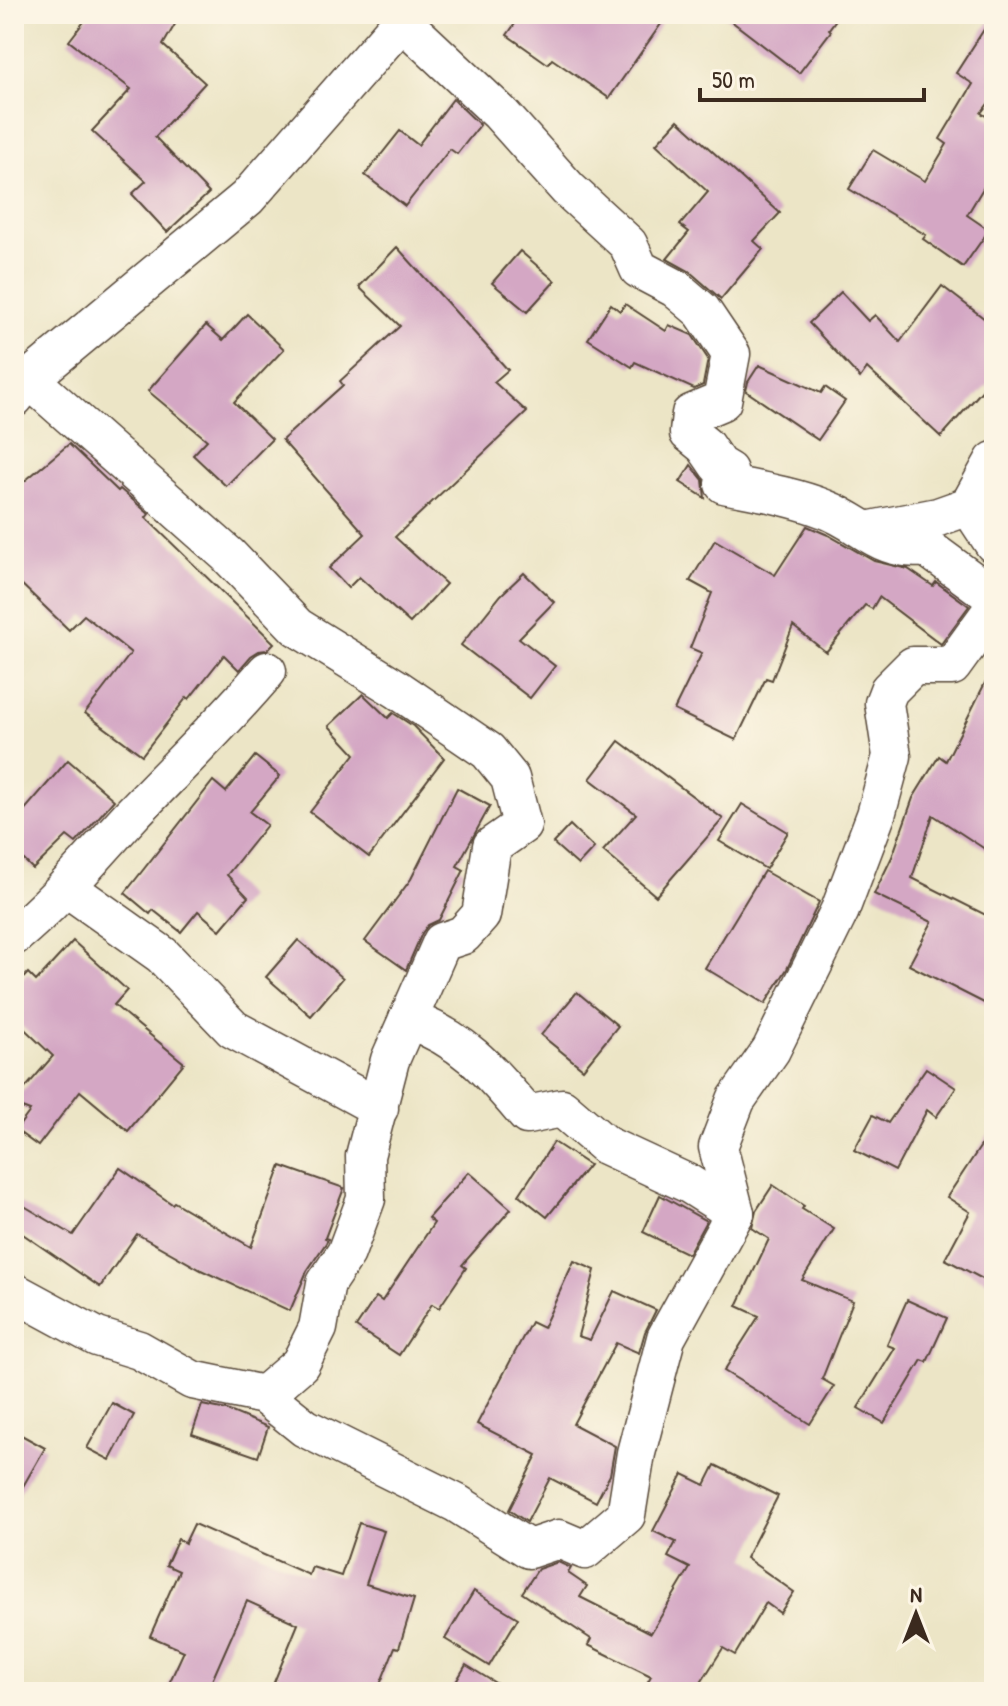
<svg xmlns="http://www.w3.org/2000/svg" width="1008" height="1706" font-family="'Patrick Hand',sans-serif">
	<style>
		.building { fill: #d4a7c4 }
		.lines { fill: none; stroke-linecap: round; stroke-linejoin: round }
		.minor-casing { stroke: #564637; stroke-width: 41 }
		.minor { stroke: #fff; stroke-width: 38 }
	</style>
	<rect width="100%" height="100%" fill="#fcf5e5"/>
	<filter id="ink" filterUnits="userSpaceOnUse"><feTurbulence type="fractalNoise" baseFrequency=".0125" numOctaves="2"/><feDisplacementMap in="SourceGraphic" scale="16" xChannelSelector="R" yChannelSelector="G"/><feConvolveMatrix kernelMatrix="1 2 1 2 8 2 1 2 1" color-interpolation-filters="sRGB"/></filter>
	<filter id="wash" filterUnits="userSpaceOnUse"><feTurbulence type="fractalNoise" baseFrequency=".006" numOctaves="4" result="noise"/><feDisplacementMap in="SourceGraphic" scale="32" xChannelSelector="R" yChannelSelector="G"/><feGaussianBlur stdDeviation="1.8" result="paint"/><feColorMatrix in="noise" values="0 0 0 0 0 0 0 0 0 0 0 0 0 0 0 0 0 1.4 0 .05"/><feComposite in="paint" operator="in"/></filter>
	<g filter="url(#wash)">
		<rect width="100%" height="100%" fill="#ece5c6"/>
		<g id="blocks">
			<g class="building">
				<path d="M90,14h91l-18,31 42,38 -50,54 54,56 -42,39 -35,-38 14,-13 -54,-50 39,-42 -62,-48z"/>
				<path d="M522,14h124l15,10 -52,74 -57,-39 -4,5 -41,-29z"/>
				<path d="M722,14h118l-11,15 2,2 -32,42z"/>
				<path d="M994,14v82l-13,17 13,8v49l-27,45 22,15 -26,37 -40,-28 3,-4 -77,-46 24,-39 52,31 22,-37 -7,-5 33,-55 -17,-11z"/>
				<path d="M453,99l27,26 -23,29 -7,-5 -45,57 -40,-31 35,-44 18,14z"/>
				<path d="M678,120l102,93 -26,28 9,8 -42,50 -32,-28 -22,-12 22,-27 -9,-7 28,-33 -52,-48z"/>
				<path d="M397,247l111,123 -14,12 33,30 -132,125 51,47 -36,39 -51,-46 -11,11 -19,-20 36,-34 -83,-94 61,-55 -3,-4 60,-55 -41,-39z"/>
				<path d="M520,251l35,30 -28,31 -35,-29z"/>
				<path d="M942,286l52,40v51l-53,60 -74,-69 -7,10 -51,-55 32,-31 27,29 7,-6 25,27z"/>
				<path d="M611,304l9,7 5,-7 41,27 3,-6 23,10 16,24 -5,26 -9,4 -59,-27 -3,5 -44,-28z"/>
				<path d="M247,314l37,35 -50,53 38,37 -46,47 -33,-31 14,-15 -59,-49 58,-66 17,15z"/>
				<path d="M759,365l62,28 4,-6 20,14 -27,39 -72,-49 2,-9z"/>
				<path d="M69,444l49,47 2,-2 29,25 -3,4 128,125 -7,7 -8,1 -8,5 -12,14 -15,-15 -35,44 -2,-2 -45,58 -57,-42 46,-60 -47,-38 -15,15 -55,-53v-87z"/>
				<path d="M691,465l12,15 2,18 -25,-16z"/>
				<path d="M807,526l21,9 46,26 34,8 25,17 3,-4 33,24 -28,38 -62,-47 -7,12 -7,-4 -39,47 -33,-26 -21,54 -6,-2 -30,62 -62,-30 28,-57 -12,-5 22,-55 -22,-12 25,-41 60,35z"/>
				<path d="M524,573l30,29 -35,36 36,28 -25,32 -69,-53 40,-50z"/>
				<path d="M994,665v190l-61,-40 -21,63 82,41v89l-85,-43 23,-43 -58,-28 18,-37 21,-59 26,-42 7,5z"/>
				<path d="M363,694l25,24 5,-5 20,13 31,32 -75,99 -59,-45 45,-58 -26,-28z"/>
				<path d="M619,741l104,78 -67,77 -53,-45 33,-37 -46,-35z"/>
				<path d="M255,756l25,20 -30,36 17,13 -40,50 21,22 -28,33 -22,-19 -17,21 -28,-22 -3,4 -25,-21 88,-112 13,11z"/>
				<path d="M68,760l46,40 -38,43 -9,-7 -34,33 -19,-19v-28z"/>
				<path d="M457,788l33,18 -33,60 7,4 -25,50 -11,5 -6,8 -16,37 -41,-29 46,-62z"/>
				<path d="M742,804l46,28 -22,37 -47,-28z"/>
				<path d="M570,825l24,23 -16,17 -25,-22z"/>
				<path d="M764,871l55,31 -32,67 -22,35 -60,-36z"/>
				<path d="M298,940l45,38 -32,38 -45,-39z"/>
				<path d="M73,941l54,49 -13,15 70,58 -56,68 -48,-40 -42,55 -22,-16 14,-19 -16,-6v-4l39,-45 -39,-37v-31l14,-15 8,8z"/>
				<path d="M577,992l41,34 -35,43 -42,-34z"/>
				<path d="M926,1068l30,20 -20,29 -9,-7 -32,61 -41,-21 19,-35 15,8z"/>
				<path d="M994,1126v159l-49,-26 25,-47 -23,-15z"/>
				<path d="M554,1142l35,23 -42,52 -28,-22z"/>
				<path d="M281,1166l63,22 -19,50 3,1 -2,4 -19,28 -17,40 -89,-41 -64,-36 -37,53 -86,-59v-28l59,35 47,-67 52,36 2,-2 77,45z"/>
				<path d="M469,1172l42,37 -49,56 4,3 -27,40 -7,-4 -33,51 -43,-28 20,-30 6,4 52,-78 -6,-5z"/>
				<path d="M773,1185l31,21 -2,3 32,20 -32,51 51,21 -31,78 12,7 -24,38 -86,-53 35,-55 -22,-10 32,-67 -17,-11 4,-17z"/>
				<path d="M660,1195l46,26 -18,33 -45,-22z"/>
				<path d="M574,1261l21,9 -17,66 12,4 24,-49 42,19 -11,22 -6,21 -23,-10 -43,81 42,22 -5,29 -14,27 -46,-24 -23,44 -18,-12 28,-55 -60,-31 54,-102 12,6z"/>
				<path d="M907,1300l40,18 -20,44 -5,-2 -38,63 -26,-15 37,-60 -8,-3z"/>
				<path d="M112,1403l22,12 -24,45 -23,-12z"/>
				<path d="M202,1405l25,5 41,17 -10,30 -66,-23z"/>
				<path d="M14,1431l31,17 -31,54z"/>
				<path d="M715,1465l63,31 -32,62 48,34 -14,21 -14,-10 -31,52 -12,-7 -28,44h-53l9,-16 -63,-31 3,-6 -69,-46 16,-24 20,-7 13,6 -3,5 19,13 -7,11 71,36 39,-65 -22,-11 8,-15 -23,-11 30,-57 22,11z"/>
				<path d="M359,1523l25,8 -18,53 48,15 -15,49 -4,-1 -18,45h-107l28,-68 -51,-23 -40,91h-42l19,-41 -34,-15 29,-65 -13,-6 12,-26 7,4 9,-19 115,51 3,-8 29,9z"/>
				<path d="M474,1591l44,27 -29,48 -44,-27z"/>
				<path d="M466,1665l44,27h-60z"/>
			</g>
		</g>
	</g>
	<g filter="url(#ink)">
		<use href="#blocks" fill-opacity="0" stroke="#564637" stroke-width="2"/>
		<g class="lines">
			<g class="minor-casing">
				<g id="minor">
					<path d="M402,21l98,92 68,76 60,55 11,25 36,19 27,23 29,43 -9,47 -31,13 -2,19 16,13 13,19 10,6 -4,13c35,7 68,12 101,25 38,14 55,44 101,38l68,50"/>
					<path d="M29,379l199,176 69,72 100,62 91,62 22,27 12,47 -30,21 -11,69 -18,20 -21,7 -52,118 -25,96 1,43 -20,54 -20,30 -8,45 -18,36 -36,31"/>
					<path d="M14,398l15,-19 218,-181 155,-177 9,-7"/>
					<path d="M994,461l-25,45 25,38"/>
					<path d="M866,531l72,-14 31,-11"/>
					<path d="M66,887l96,68 71,74 146,79"/>
					<path d="M14,936c44,-36 80,-81 119,-123 45,-47 92,-92 134,-142"/>
					<path d="M408,1019c58,22 80,50 119,96l35,-7 43,37 84,39 46,29"/>
					<path d="M14,1292l83,45 42,13 53,30 72,15 41,33 151,75 73,46 30,-10 26,11 41,-35 10,-62 30,-115 69,-125 -17,-66 18,-47 35,-50 69,-140 36,-95 16,-59 -8,-53 5,-13 24,-24h39l42,-58"/>
				</g>
			</g>
			<use href="#minor" class="minor"/>
		</g>
	</g>
	<rect width="1008" height="1706" fill="none" stroke="#fcf5e5" stroke-width="48"/>
	<g transform="translate(916 1614)" stroke="#fcf5e5" stroke-width="6" paint-order="stroke">
	<path d="M0-6L14 30L0 20L-14 30Z" fill="#3b2a1e"/>
	<text y="-12" font-size="22" font-weight="bold" text-anchor="middle" fill="#3b2a1e">N</text>
	</g>
	<path d="M700 88v12h224v-12" fill="none" stroke="#3b2a1e" stroke-width="4"/>
	<text x="712" y="88" font-size="24" fill="#3b2a1e" stroke="#fcf5e5" stroke-width="6" paint-order="stroke">50 m</text>
</svg>
